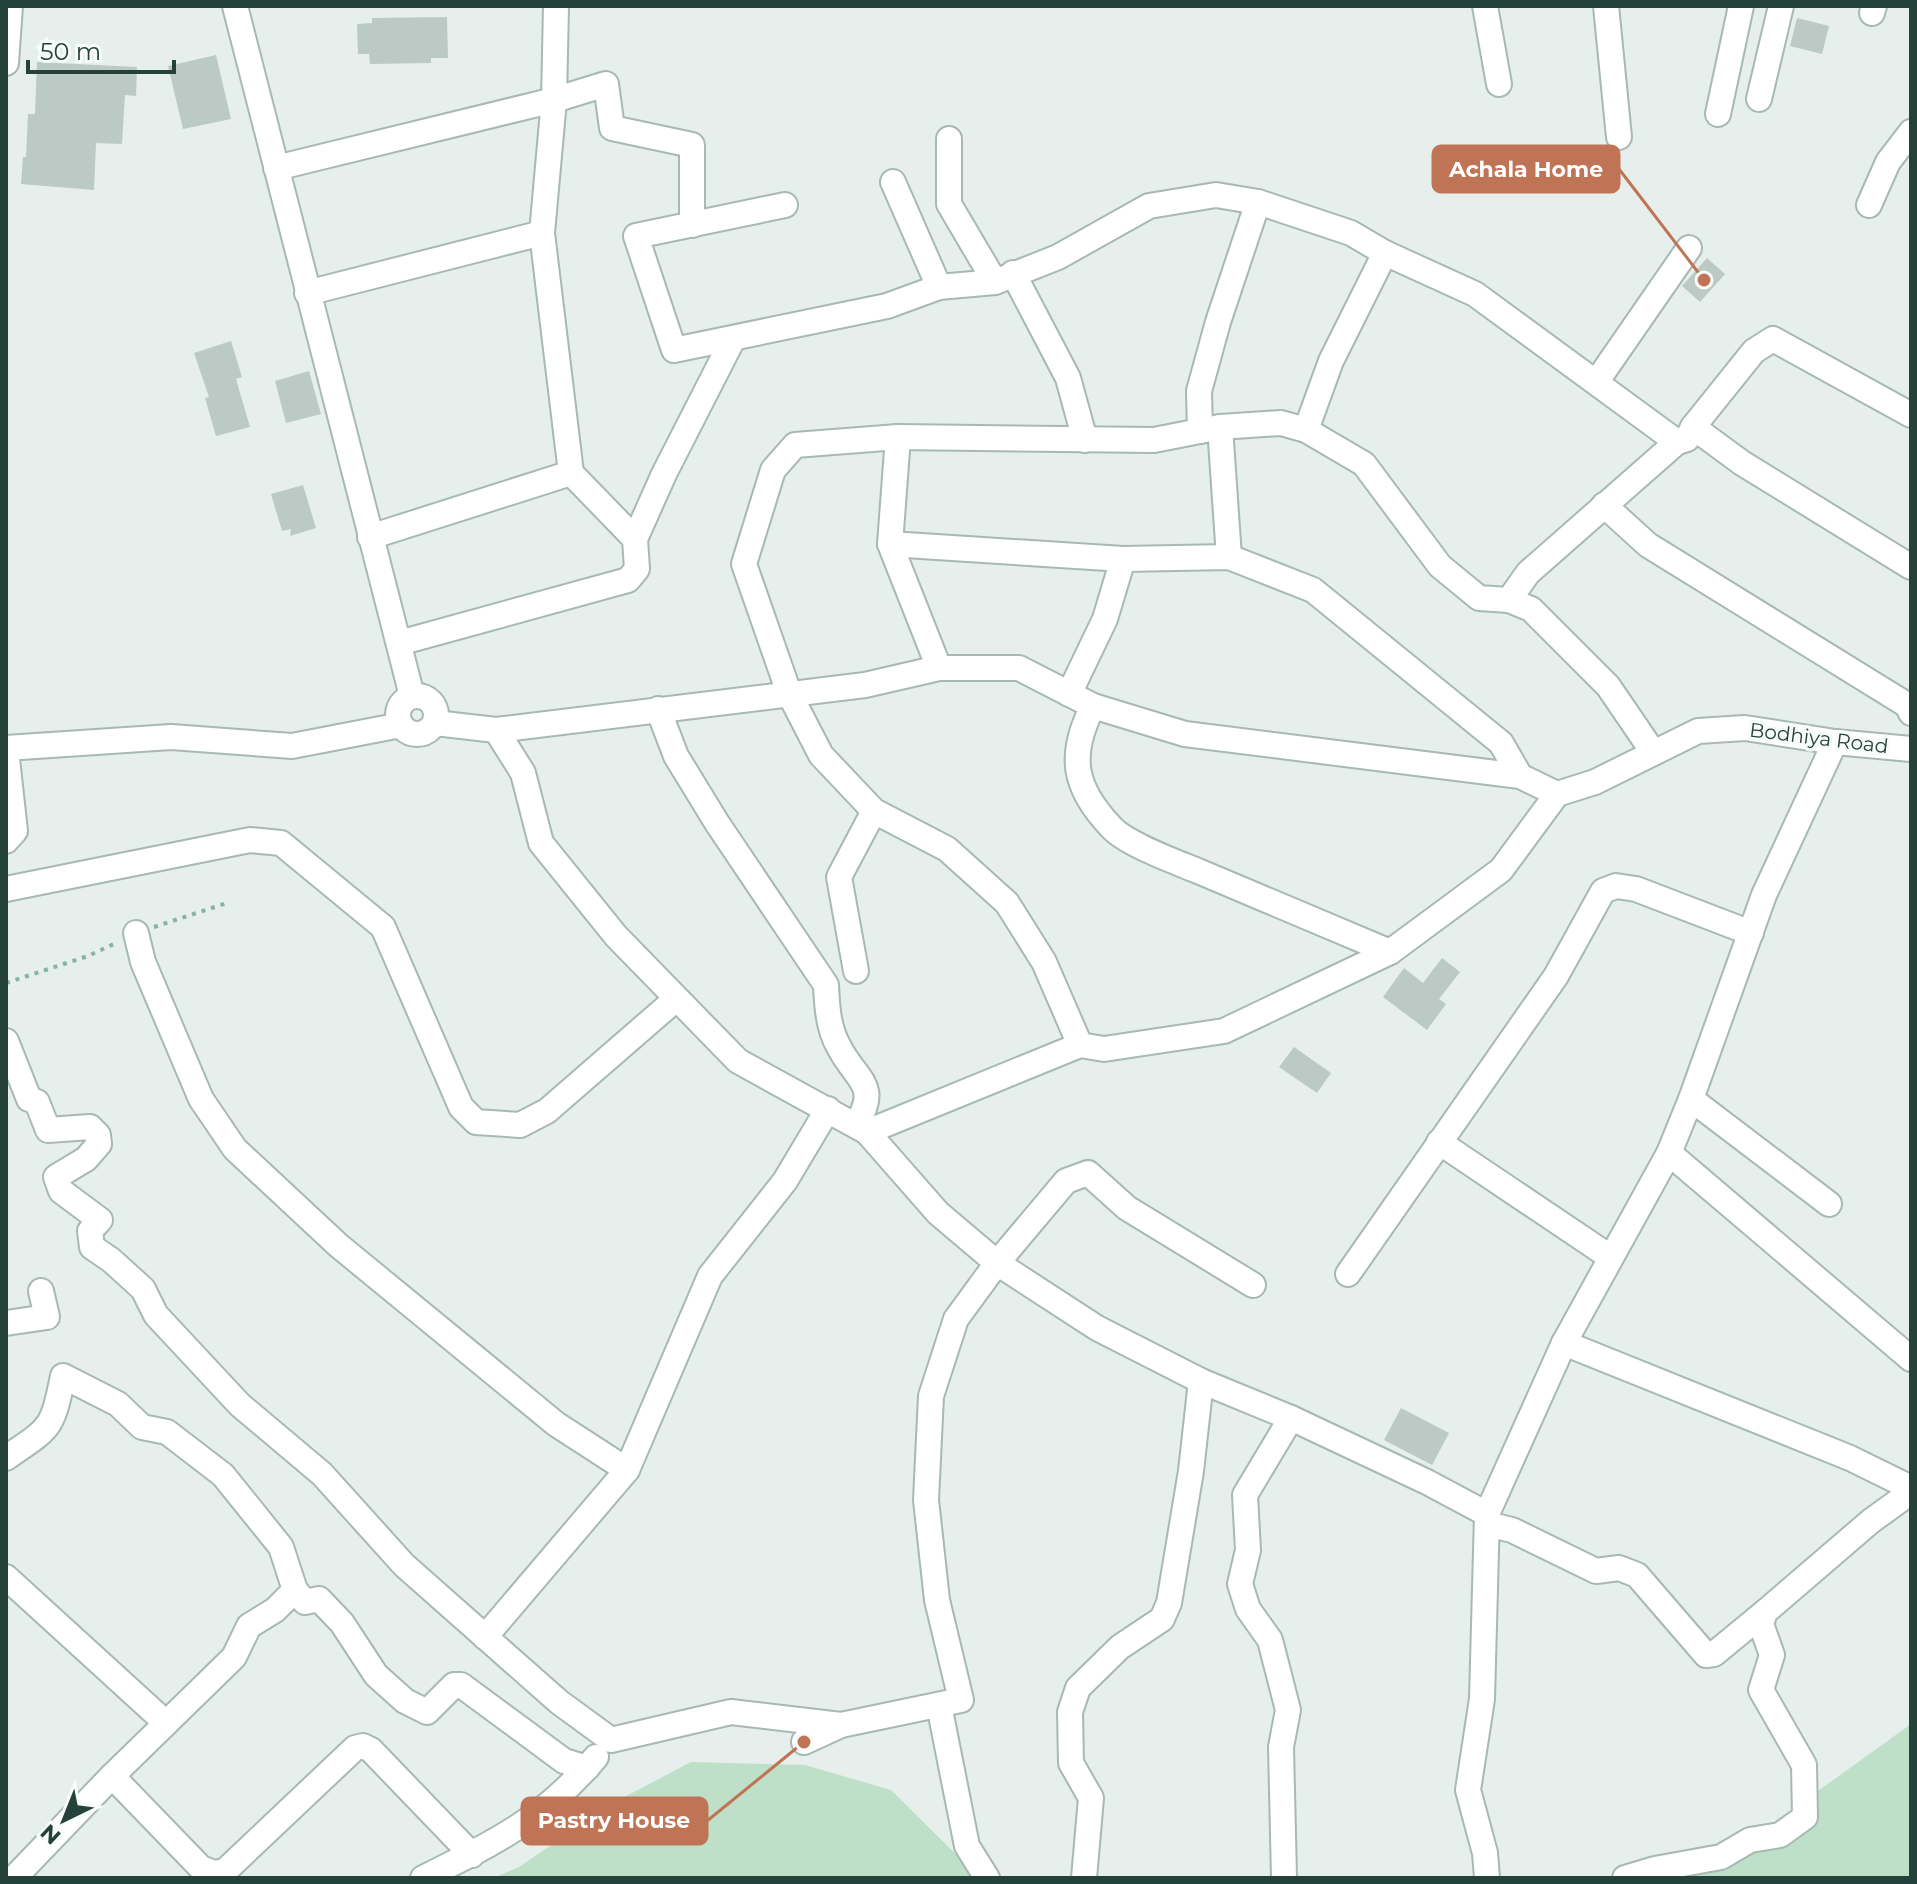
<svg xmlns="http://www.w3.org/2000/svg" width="1917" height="1884" font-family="Montserrat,sans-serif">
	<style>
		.green { fill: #bfe0c8 }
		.building { fill: #bbcac4 }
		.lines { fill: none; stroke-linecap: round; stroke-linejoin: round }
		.minor-casing { stroke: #a8b8b2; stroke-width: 28 }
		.path { stroke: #86b3a5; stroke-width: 4; stroke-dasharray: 4 6; stroke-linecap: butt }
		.minor { stroke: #fff; stroke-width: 24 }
		.labels { text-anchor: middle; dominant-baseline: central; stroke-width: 7; stroke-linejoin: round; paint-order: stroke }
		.street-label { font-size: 20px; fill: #24423a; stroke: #f7fbf9 }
		.leader { fill: none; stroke: #c07456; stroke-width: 3 }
		.callout-dot { fill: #c07456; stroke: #f7fbf9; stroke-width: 3 }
		.callout { fill: #c07456; stroke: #c07456; stroke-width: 3 }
		.callout-label { font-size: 22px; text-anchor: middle; font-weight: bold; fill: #fff }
	</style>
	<rect width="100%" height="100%" fill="#e6efeb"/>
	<g class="green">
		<path d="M1911,1724v154h-240l79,-38z"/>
		<path d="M691,1762l114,3 86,25 89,88h-487l26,-11 94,-64z"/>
	</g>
	<g class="building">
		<path d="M447,17l1,41h-17v5l-61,1 -1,-10h-11l-1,-30 15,-1v-5z"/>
		<path d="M1797,18l32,8 -7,28 -32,-8z"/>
		<path d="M216,55l15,64 -48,10 -15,-63z"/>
		<path d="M37,62l100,5 -1,29 -11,-1 -3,49 -26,-1 -2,47 -73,-6 2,-27h3l2,-43h7z"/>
		<path d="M1707,258l18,16 -25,28 -18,-16z"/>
		<path d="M231,341l11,36 -6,2 14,48 -34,9 -11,-38 4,-1 -15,-44z"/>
		<path d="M309,371l12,43 -35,9 -11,-42z"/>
		<path d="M303,485l13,43 -26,8 1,-7 -9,2 -11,-37z"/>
		<path d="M1442,958l18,14 -21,27 7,5 -19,26 -44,-33 21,-29 19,15z"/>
		<path d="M1294,1047l37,26 -14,20 -38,-26z"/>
		<path d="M1401,1408l48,25 -17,32 -48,-25z"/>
	</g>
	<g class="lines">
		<g class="minor-casing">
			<g id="minor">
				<path d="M235,6l177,690"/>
				<path d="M1485,6l14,78"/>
				<path d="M1606,6l13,131"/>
				<path d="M1872,13l2,-7"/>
				<path d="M6,63l4,-57"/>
				<path d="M1759,99l22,-93"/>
				<path d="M1718,114l23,-108"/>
				<path d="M949,139v65l46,78"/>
				<path d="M276,168l278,-68 52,-16 6,44 80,17v80"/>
				<path d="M893,182l46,105"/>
				<path d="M785,205l-149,31 38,114 213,-44 52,-19 56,-5 63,-25 91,-51 67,-11 42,7 93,31 34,20 90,41 202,148 10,-3 6,-12 49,36 169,104"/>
				<path d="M1869,205l19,-43 23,-30"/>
				<path d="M1013,273l55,105 17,62"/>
				<path d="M307,293l235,-60"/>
				<path d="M1597,381l92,-133"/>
				<path d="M1220,427l9,130"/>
				<path d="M1693,427l61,-76 19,-12 138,76"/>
				<path d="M1306,430l25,-69 54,-108"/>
				<path d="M1200,431l-1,-40 19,-69 40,-120"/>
				<path d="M898,437l-8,107 49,124"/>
				<path d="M1604,505l44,40 259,160 4,8"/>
				<path d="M370,537l201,-64"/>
				<path d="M635,539l29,-65 69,-135"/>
				<path d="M890,544l233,15 106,-2 84,33 188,153 19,33"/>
				<path d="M1509,600l19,-27 149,-131"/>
				<path d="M399,643l229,-63 9,-11 -2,-30 -64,-66 -29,-240 12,-133 2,-94"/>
				<path d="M1069,694l36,-75 18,-60"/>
				<circle cx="417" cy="715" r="19"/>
				<path d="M1093,706c-25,49 -20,81 18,121 15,17 65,35 87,44 64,27 128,54 192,81"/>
				<path d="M658,709l18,47 41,67 109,162c1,21 2,43 13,62 17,34 42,37 17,78"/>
				<path d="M435,723l61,7 27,43 18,70 75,93 122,125 129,71 71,81 59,50 100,65 104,53 90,37 136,64 60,32"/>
				<path d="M496,730l369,-45 74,-17h80l74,38 92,28 335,42 37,18 38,-12 103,-51 47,-3 90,14 76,7"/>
				<path d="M6,748l165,-11 121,9 109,-21"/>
				<path d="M6,750l9,81 -9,10"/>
				<path d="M6,889l244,-49 31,3 102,84 78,180 15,15 44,3 27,-14 129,-112"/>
				<path d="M136,933l7,29 58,137 34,50 103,96 218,179 71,46 83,-194 75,-95 43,-72"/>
				<path d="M856,971l-17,-94 35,-66"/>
				<path d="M6,1041l23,58 8,3 11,28 42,-3 8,8 1,9 -13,15 -30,18 5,14 39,29 -10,11 2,16 19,13 32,29 13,26 84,90 82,69 82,91 155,137 52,38 120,-28 110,13 120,-25 -24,-100 -11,-100 5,-104 25,-77 41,-56 69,-82 22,-8 39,35 126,77"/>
				<path d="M1080,1045l-36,-83 -37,-59 -60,-54 -73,-38 -53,-56 -32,-62 -45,-129 29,-94 22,-25 103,-8 256,3 66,-13 61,-4 25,7 58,34 76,102 39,32 30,2 22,9 77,77 45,66"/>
				<path d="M1691,1099l138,105"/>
				<path d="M867,1132l213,-87 24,4 120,-18 166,-79 111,-82 56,-76"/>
				<path d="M1439,1142l171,115"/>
				<path d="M1669,1153l242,206"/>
				<path d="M1348,1274l208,-298 47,-85 13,-5 20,3 115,44"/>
				<path d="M6,1323l41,-6 -6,-26"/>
				<path d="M1564,1343l286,115 61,30"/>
				<path d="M6,1458c45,-31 46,-28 57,-82l55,28 24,23 25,5 56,43 58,72 14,43 10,12 14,-3 23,24 34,52 29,26 22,11 27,-27h7l103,76 23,7"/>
				<path d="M1487,1524l25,6 84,41 23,-3 18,7 69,80 8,-1 51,-42"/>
				<path d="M6,1577l160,146"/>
				<path d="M485,1637l142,-167"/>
				<path d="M939,1705l28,141 20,32"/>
				<path d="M804,1742l37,-17"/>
				<path d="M112,1776l89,92 13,5 11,-2 130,-123 8,-2 8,4 101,105"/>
				<path d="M14,1878l98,-102 122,-119 15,-31 26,-16 20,-20"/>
				<path d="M423,1878c70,-34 122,-60 173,-121"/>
				<path d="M1084,1878l7,-80 -20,-35 -1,-51 8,-24 42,-41 42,-28 7,-16 22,-132 10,-90"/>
				<path d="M1284,1878l-3,-131 7,-37 -18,-70 -22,-31 -8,-25 8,-34 -3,-55 46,-77"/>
				<path d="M1487,1878l-2,-25 -17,-63 14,-91 5,-185 77,-171 105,-190 22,-54 73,-204 71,-153"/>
				<path d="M1625,1878l30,-9 66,-12 29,-17 30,-5 25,-18 -1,-52 -43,-75 11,-35 -11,-31 4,-12 106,-91 40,-29"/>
			</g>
		</g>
		<g class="path">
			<path d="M154,927l73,-24"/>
			<path d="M6,983l82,-27 28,-13"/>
		</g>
		<use href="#minor" class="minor"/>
	</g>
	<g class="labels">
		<g class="street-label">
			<text transform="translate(1819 738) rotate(7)">Bodhiya Road</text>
		</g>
	</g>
	<path class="leader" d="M1704 280L1619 169M804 1742L707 1821"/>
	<g class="callout-dot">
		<circle cx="1704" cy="280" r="8"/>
		<circle cx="804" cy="1742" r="8"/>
	</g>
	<g class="callout">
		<rect x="1433" y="146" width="186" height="46" rx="8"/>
		<rect x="522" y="1798" width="185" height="46" rx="8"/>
	</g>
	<g class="callout-label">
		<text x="1526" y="177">Achala Home</text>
		<text x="614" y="1828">Pastry House</text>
	</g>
	<rect width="1917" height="1884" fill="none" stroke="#24423a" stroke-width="16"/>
	<g transform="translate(64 1820) rotate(223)" stroke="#f7fbf9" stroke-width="6" paint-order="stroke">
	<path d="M0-6L14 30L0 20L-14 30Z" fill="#24423a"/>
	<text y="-12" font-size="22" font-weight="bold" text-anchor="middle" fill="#24423a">N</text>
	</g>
	<path d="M28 60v12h146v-12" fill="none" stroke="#24423a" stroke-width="4"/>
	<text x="40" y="60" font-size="24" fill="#24423a" stroke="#f7fbf9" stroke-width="6" paint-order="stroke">50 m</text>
</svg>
